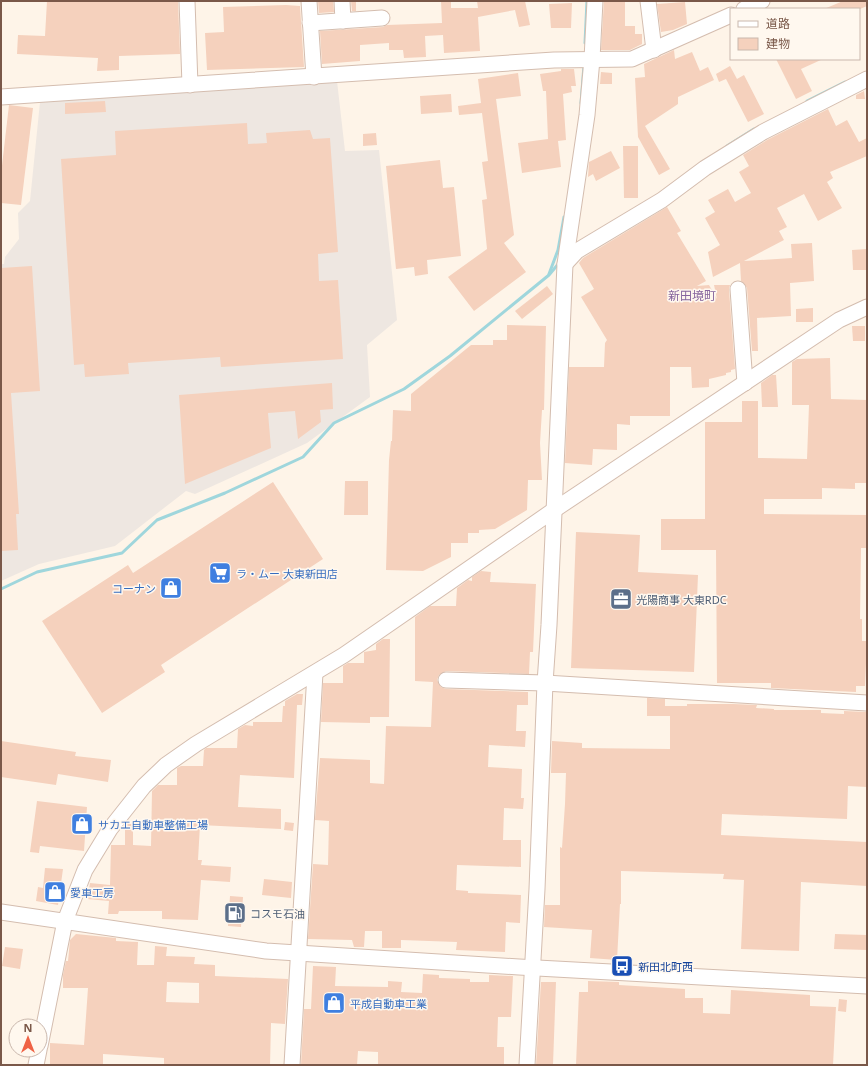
<svg xmlns="http://www.w3.org/2000/svg" width="868" height="1066" font-family="'Noto Sans','Noto Sans JP',sans-serif">
	<style>
		.industrial { fill: #eee7e1 }
		.lines { fill: none; stroke-linecap: round; stroke-linejoin: round }
		.stream { stroke: #9fd6dc; stroke-width: 3 }
		.building { fill: #f5d1bd; fill-rule: evenodd }
		.minor-casing { stroke: #d4bdaf; stroke-width: 17 }
		.minor { stroke: #fff; stroke-width: 15 }
		.labels { text-anchor: middle; dominant-baseline: central; stroke-width: 3; stroke-linejoin: round; paint-order: stroke }
		.shop-label { font-size: 11px; fill: #366cbe; stroke: #fff8ef; text-anchor: start }
		.service-label { font-size: 11px; fill: #4e5e75; stroke: #fff8ef; text-anchor: start }
		.transit-label { font-size: 11px; fill: #164399; stroke: #fff8ef; text-anchor: start }
		.neighbourhood-label { font-size: 12px; fill: #87659d; stroke: #fff8ef }
	</style>
	<rect width="100%" height="100%" fill="#fef4e8"/>
	<path class="industrial" d="M337,81l8,70 34,-1 18,170 -30,25 3,52 -63,46 -112,51 -9,-3 -71,55 -76,18 -38,17v-317h3l1,-7 14,-18 -1,-26 12,-12 10,-99z"/>
	<g class="lines">
		<g class="stream">
			<path d="M585,43l2,-42"/>
			<path d="M807,101l38,-19"/>
			<path d="M581,103l3,-38"/>
			<path d="M727,146l27,-17"/>
			<path d="M549,274l9,-24 6,-33"/>
			<path d="M1,589l36,-17 85,-19 35,-33 68,-27 78,-36 31,-34 70,-34 46,-33 99,-81 10,-12"/>
		</g>
	</g>
	<g class="building">
		<path d="M47,1h131l2,53 -61,2v14l-22,1 1,-13 -81,-4 1,-19 27,1z"/>
		<path d="M318,1h15l1,11 -15,1z"/>
		<path d="M351,1h5v10h-4z"/>
		<path d="M441,1h10v7h27l-1,-7h48l5,24 -11,2 -4,-17 -37,7 2,34 -36,2 -1,-18 -18,1 1,21 -22,1 -1,-8h-14v-7l-29,2v16l-38,3 -2,-33 63,-4 4,-2 55,-2z"/>
		<path d="M604,1h21v25h10v8h7v10l-12,6h-29z"/>
		<path d="M843,1h24v5l-7,3h-36z"/>
		<path d="M685,2l2,22 -14,6 -12,2 -4,-28z"/>
		<path d="M572,3l-1,25h-20l-2,-24z"/>
		<path d="M286,5l14,1 4,61 -97,3 -2,-37 19,-1 -1,-25z"/>
		<path d="M674,50l1,9 17,-7 8,19 8,-4 6,13 -36,17v7l-33,22 25,43 -11,6 -21,-38 -3,-59 10,-1 -1,-13z"/>
		<path d="M776,59h47l-22,10 11,22 -16,8z"/>
		<path d="M730,66l7,13 7,-4 20,39 -16,8 -22,-43 -7,3 -3,-8z"/>
		<path d="M561,69h13l2,17h-5l1,6 -9,2 3,46 -8,1 3,26 -39,6 -4,-30 30,-4 -2,-48h-3l-3,-17 21,-3z"/>
		<path d="M601,72l11,1v11h-12z"/>
		<path d="M518,73l3,23 -25,3 18,136 -10,8 22,29 -52,39 -26,-34 39,-28 -5,-49 5,-1 -5,-37 6,-1 -6,-48 -23,2 -1,-9 23,-3 -3,-24z"/>
		<path d="M864,91l1,8h-9v-4z"/>
		<path d="M451,94l1,18 -31,2 -1,-18z"/>
		<path d="M105,101l1,11 -41,2v-11z"/>
		<path d="M9,105l24,3 -12,97 -20,-2v-29z"/>
		<path d="M828,109l8,17 11,-6 12,22 8,-4v18l-37,16 3,6 -6,4 15,26 -24,13 -14,-27 -27,14 10,19 -8,4 5,9 -40,21 48,-3 -1,-14 21,-1 2,38 -24,2 1,33 -34,2 1,33h-6l-5,-63 -6,-7 -1,-18 -27,14 -5,-25 12,-7 -15,-27 10,-6 -7,-12 20,-11 7,13 16,-9 -12,-21 10,-6 -6,-11 24,-15z"/>
		<path d="M247,123l1,21 19,-1 -1,-10 44,-3 3,9 17,-1 8,114 -20,2 1,27 19,-1 5,79 -122,8 -1,-10 -92,6 1,11 -44,3 -1,-13 -10,1 -13,-206 55,-4 -1,-24z"/>
		<path d="M376,133l1,12 -14,1v-12z"/>
		<path d="M623,146h15v52h-14z"/>
		<path d="M611,151l9,17 -24,13 -3,-7 -5,3 1,-15z"/>
		<path d="M440,160l3,28 11,-1 7,69 -34,4 1,14 -13,2 -1,-9 -18,2 -10,-103z"/>
		<path d="M667,207l14,24 -4,2 29,48 -9,5 12,-1 8,14 -3,-14h16l-1,5 6,79 -4,1v2l-5,1v2l-17,4v8l-17,1 -1,-21h-21v49h-40v9l-13,-1v26l-24,-1 -1,16 -27,-2 4,-96h35l1,-24 2,-3 -26,-43 13,-8 -15,-26 4,-5z"/>
		<path d="M867,249v21h-14l-1,-20z"/>
		<path d="M32,266l8,125 -29,2 8,121h-3l2,36 -17,1v-283z"/>
		<path d="M547,286l6,8 -31,25 -7,-8z"/>
		<path d="M813,308v14h-17v-13z"/>
		<path d="M507,325l39,1 -2,84h-2l-2,33 2,37h-14l-1,30 -32,19 -16,1v3h-11v10h-17v14l-28,14 -37,-1 3,-110 2,-19h1l1,-31 18,1v-17l60,-49h22v-5h14z"/>
		<path d="M852,326h13v15h-12z"/>
		<path d="M830,358l1,41 36,1v83h-12v6l-33,-1v11h-58v15l103,1v33h-6l-1,71h2v22h5l-2,45h-9v6l-85,-4v-5h-54l-1,-133h-55v-31h44v-97h37v-21h16v57l49,1 2,-54h-17v-43l5,-3z"/>
		<path d="M772,375h4l2,32h-16l-1,-24z"/>
		<path d="M332,383l1,26 -13,1 1,12 -23,17 -3,-28 -27,2 3,35 -86,36 -6,-89z"/>
		<path d="M345,481h23v34h-24z"/>
		<path d="M273,482l50,77 -162,106 4,7 -63,41 -60,-92 86,-56 5,8z"/>
		<path d="M576,532l64,3 -2,37 60,3 -4,97 -123,-4z"/>
		<path d="M481,571l10,1 -1,10 46,2 -3,68h-3l-1,22 -83,-3 -7,4 -2,5 4,7 5,2 82,3v13h-11l-1,26h10l-1,16 -36,-2 -1,22 34,2 -1,29h3l-1,11 -19,-1 -1,32h18v27l-64,-2 -1,25 12,1v2l53,2 -1,28 -14,-1 -1,30 -49,-2 1,-8 -56,-2v8h-19v-17h-17l-1,16h-10l-2,-7 -44,-1 5,-75 15,1 1,-44 -14,-1 5,-62 50,2v23l14,1 2,-58 45,1 2,-45 -18,-1v-64l15,-11h26l1,-18 11,-8 4,1v-4z"/>
		<path d="M383,639h7l-1,78h-19v6l-49,-1 2,-39h20v-17l5,-3h16v-11l12,-2v-6z"/>
		<path d="M297,694h6l-1,11h-5l-3,73 -54,-3 -2,32 43,2v20l-81,-4 -2,35h4l-1,5 30,2 -1,15 -29,-2 -3,40 -36,-1v-8h-43l-1,3h-10l1,-13 -22,-2 3,-16 20,2 1,-40h14v-21h8v21l18,1 1,-55 6,-6h19v-17l4,-2h22l1,-16 2,-2h31l1,-19 7,-4 8,1v-4h29l1,-16h2v-5z"/>
		<path d="M647,698l18,1v7h22v-2h46l24,1 -1,3 18,1v1h47v3l23,1v-3l23,1v75l-19,-1 -1,33 -125,-5 -1,21 146,7v44l-66,-4 -2,69 -58,-2 3,-69 -21,-1 1,-5 -103,-3v33h-1l-3,56 -27,-2 2,-28 -48,-3 1,-22h15v-58l2,1 3,-44 1,-31h-15l1,-32 30,2v5l88,1v-33h-23z"/>
		<path d="M1,741l75,11 -1,4 36,4 -3,22 -50,-8 -2,11 -55,-8z"/>
		<path d="M37,801l50,6 -3,44 -44,-5 -1,7 -9,-1z"/>
		<path d="M285,822l9,1 -1,8 -9,-1z"/>
		<path d="M45,868l18,1 -5,36 -22,-4 2,-14 5,1z"/>
		<path d="M264,879l28,3 -1,16 -29,-3z"/>
		<path d="M230,896l13,1 -2,30 -13,-1z"/>
		<path d="M76,934l40,4v3l22,1 -1,23h17l1,-19 12,1 -1,9 29,1 -1,7 21,1v11l73,3 -3,45 -14,-1 -1,42h-106v-7l-61,-4v11h-53v-22l34,2 4,-57h-25v-13l3,-14h2l2,-21zM167,982l32,1v20l-33,-1z"/>
		<path d="M835,934l32,1v15l-33,-1z"/>
		<path d="M5,947l18,2 -3,20 -18,-3z"/>
		<path d="M313,966l23,1 -1,19 53,1v-6l14,1 -1,10 21,1 1,-19 16,1v3l31,1v3h19v-7l24,1 -2,41h-13l-1,30h7v18h-126v-13l-20,-1 -1,14h-56l3,-56h7z"/>
		<path d="M588,981l31,1v3l66,4v9h18v15l27,1 1,-24 79,5v11l26,1 -3,58h-257l3,-73h9z"/>
		<path d="M541,982h15l-3,83h-17z"/>
		<path d="M839,999l8,1 -1,12 -8,-1z"/>
	</g>
	<g class="lines">
		<g class="minor-casing">
			<g id="minor">
				<path d="M187,1l3,84"/>
				<path d="M309,1l5,76"/>
				<path d="M342,1l1,20"/>
				<path d="M648,1l6,49"/>
				<path d="M744,9l18,-8"/>
				<path d="M310,23l72,-5"/>
				<path d="M1,97l553,-37 78,-1 99,-44"/>
				<path d="M565,264l12,-13 85,-51 43,-32 58,-36 104,-53"/>
				<path d="M738,289l7,94"/>
				<path d="M446,680l99,3 322,20"/>
				<path d="M1,912l265,39 253,16 348,19"/>
				<path d="M40,1046l25,-125 20,-51 25,-41 34,-43 22,-21 30,-21 148,-89 210,-145 285,-190 28,-13"/>
				<path d="M36,1065l3,-15"/>
				<path d="M292,1065l23,-392"/>
				<path d="M527,1065l10,-176 8,-206 4,-58 16,-361 22,-149 5,-56 3,-58"/>
			</g>
		</g>
		<use href="#minor" class="minor"/>
	</g>
	<defs>
		<g id="supermarket-square" transform="scale(1.15)"><rect x="-9" y="-9" width="18" height="18" rx="4" fill="#3f7fe0" stroke="#fff8ef"/><path d="M-6-5.5h2.5l.6 2H6L4.5 2H-2.5L-4.4-4H-6ZM-1.5 3.2a1.3 1.3 0 1 0 .1 0ZM3 3.2a1.3 1.3 0 1 0 .1 0Z" fill="#fff"/></g>
		<g id="shop-square" transform="scale(1.15)"><rect x="-9" y="-9" width="18" height="18" rx="4" fill="#3f7fe0" stroke="#fff8ef"/><path d="M-5-2.5h2.3a2.7 3.5 0 0 1 5.4 0H5L5.5 6h-11ZM-1.5-2.5h3a1.5 2.3 0 0 0-3 0Z" fill="#fff"/></g>
		<g id="office-square" transform="scale(1.15)"><rect x="-9" y="-9" width="18" height="18" rx="4" fill="#5c6f8a" stroke="#fff8ef"/><path d="M-6-3h4V-5.5h4V-3h4V5H-6ZM-1-4.5V-3h2v-1.5ZM-6 0V1H6V0Z" fill="#fff"/></g>
		<g id="fuel-square" transform="scale(1.15)"><rect x="-9" y="-9" width="18" height="18" rx="4" fill="#5c6f8a" stroke="#fff8ef"/><path d="M-5.5-6h7V0h2V4h1.3V-2.5L3-4.5l.8-.8L6-3V5H2.5V1h-1V6h-7ZM-4.2-4.7v3.2H.2V-4.7Z" fill="#fff"/></g>
		<g id="bus-square" transform="scale(1.15)"><rect x="-9" y="-9" width="18" height="18" rx="4" fill="#1a4fb4" stroke="#fff8ef"/><path d="M-5-6H5V4H4V6H2V4H-2V6H-4V4H-5ZM-3.5-4V0h7V-4ZM-3.5 1.2v1.5H-2V1.2ZM2 1.2v1.5H3.5V1.2Z" fill="#fff"/></g>
	</defs>
	<g fill-rule="evenodd">
		<use href="#supermarket-square" x="220" y="573"/>
		<use href="#shop-square" x="171" y="588"/>
		<use href="#office-square" x="621" y="599"/>
		<use href="#shop-square" x="82" y="824"/>
		<use href="#shop-square" x="55" y="892"/>
		<use href="#fuel-square" x="235" y="913"/>
		<use href="#bus-square" x="622" y="966"/>
		<use href="#shop-square" x="334" y="1003"/>
	</g>
	<g class="labels">
		<g class="shop-label">
			<text x="236" y="573">ラ・ムー 大東新田店</text>
			<text x="156" y="588" text-anchor="end">コーナン</text>
			<text x="98" y="824">サカエ自動車整備工場</text>
			<text x="70" y="892">愛車工房</text>
			<text x="350" y="1003">平成自動車工業</text>
		</g>
		<g class="service-label">
			<text x="636" y="599">光陽商事 大東RDC</text>
			<text x="250" y="913">コスモ石油</text>
		</g>
		<g class="transit-label">
			<text x="638" y="966">新田北町西</text>
		</g>
		<g class="neighbourhood-label">
			<text x="692" y="295">新田境町</text>
		</g>
	</g>
	<rect width="868" height="1066" fill="none" stroke="#7a5849" stroke-width="4"/>
	<rect x="730" y="8" width="130" height="52" fill="#fff8ef" stroke="#cab8ad"/>
	<rect x="738" y="21" width="20" height="6" fill="#ffffff" stroke="#cab8ad"/>
	<text x="766" y="28" font-size="12" fill="#7a5849">道路</text>
	<rect x="738" y="38" width="20" height="12" fill="#f5d1bd" stroke="#cab8ad"/>
	<text x="766" y="48" font-size="12" fill="#7a5849">建物</text>
	<g transform="translate(28 1038)"><circle r="19" fill="#fff8ef" stroke="#cab8ad"/>
	<path d="M0-3L7 15L0 10L-7 15Z" fill="#ef6245"/>
	<text y="-6" font-size="11" font-weight="bold" text-anchor="middle" fill="#7a5849">N</text>
	</g>
</svg>
